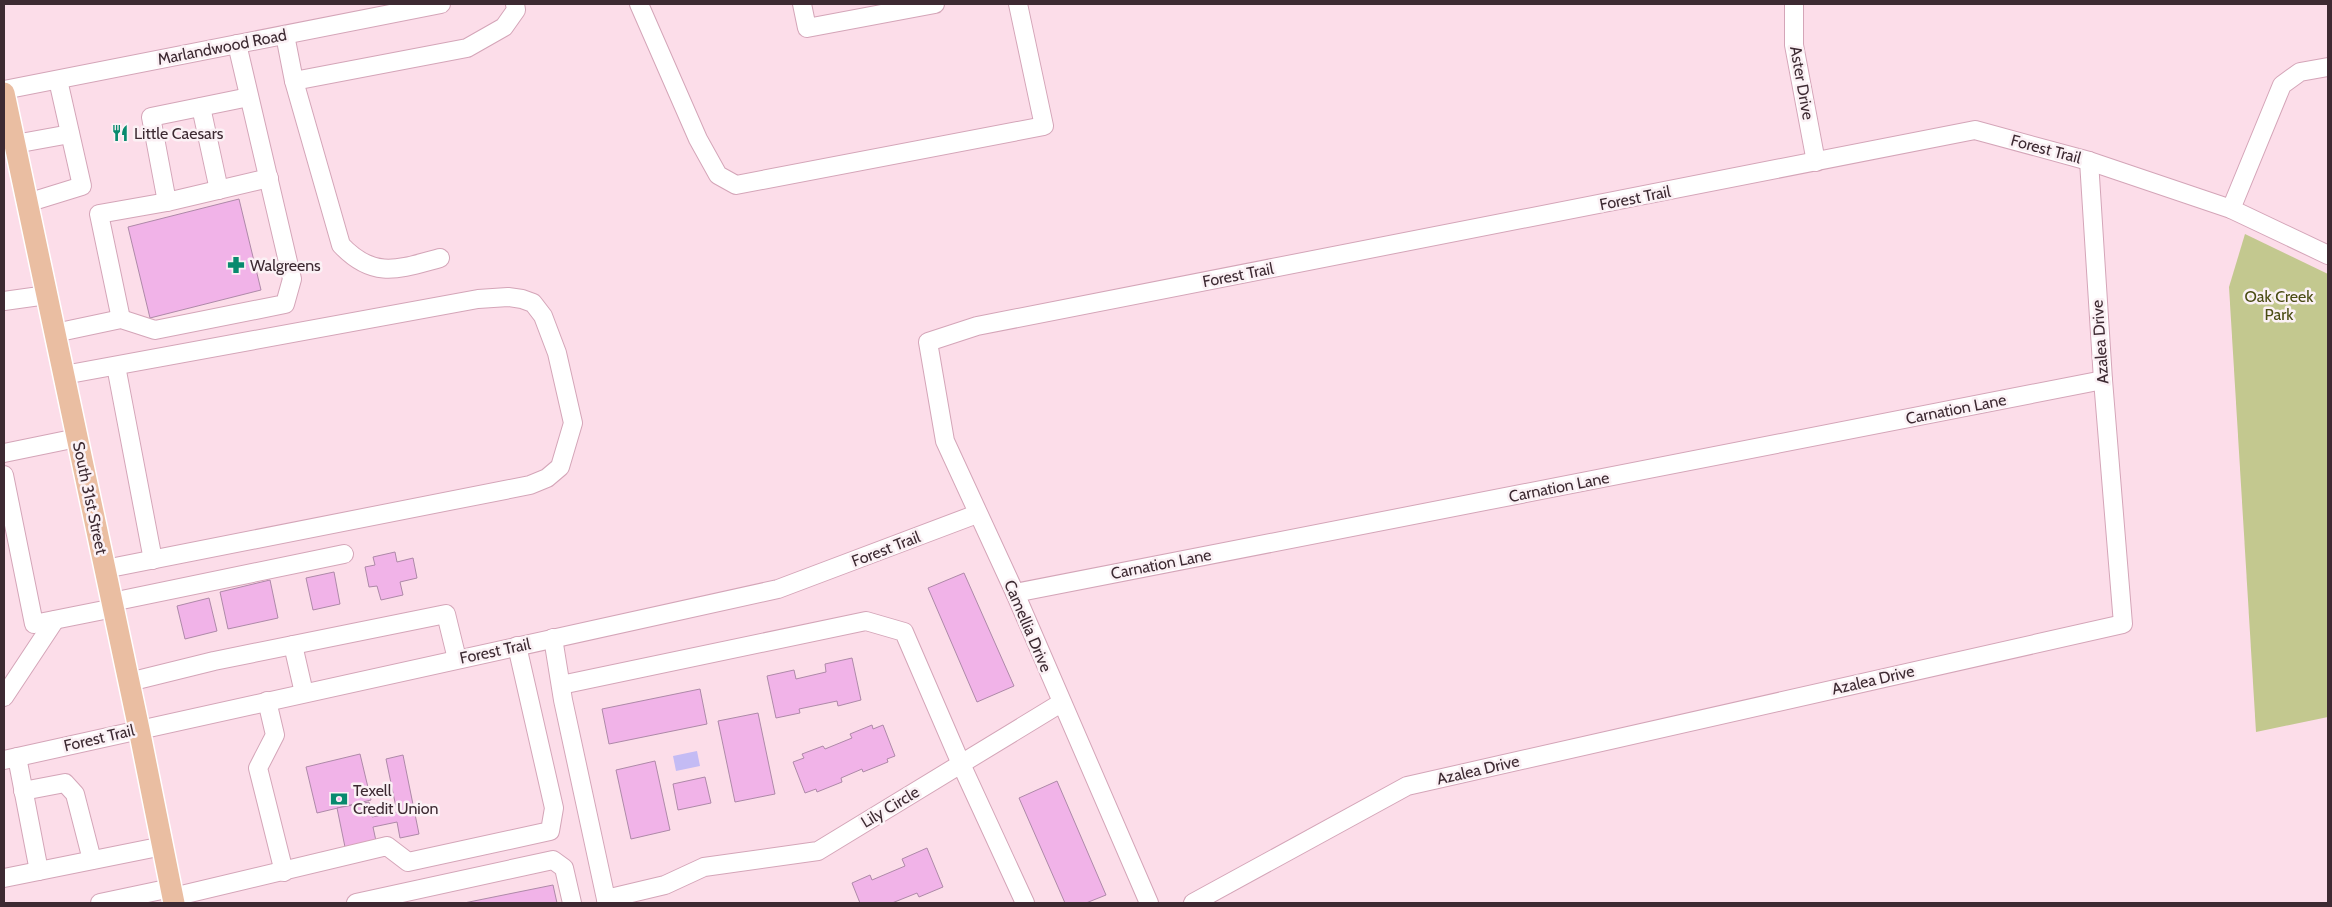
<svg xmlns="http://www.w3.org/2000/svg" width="2332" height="907" font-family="Cabin,sans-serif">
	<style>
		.green { fill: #c3c88f }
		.water { fill: #c4bbf4 }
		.building { fill: #f1b3e8; stroke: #ae89a8 }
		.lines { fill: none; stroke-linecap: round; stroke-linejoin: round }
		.minor-casing { stroke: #d4a5b8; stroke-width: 20 }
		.major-casing { stroke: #fff; stroke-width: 24 }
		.minor { stroke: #fff; stroke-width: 18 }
		.major { stroke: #eabea2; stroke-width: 21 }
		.labels { text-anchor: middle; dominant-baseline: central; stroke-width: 5; stroke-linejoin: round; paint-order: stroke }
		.street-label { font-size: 16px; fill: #3d2a32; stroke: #fbf1f5 }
		.poi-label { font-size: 16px; fill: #3d2a32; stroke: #fbf1f5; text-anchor: start }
		.park-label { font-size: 16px; fill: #4a4c13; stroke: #fbf1f5 }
	</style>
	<rect width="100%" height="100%" fill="#fcdde9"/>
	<path class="green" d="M2245,234l83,40v443l-72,15 -27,-445z"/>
	<path class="water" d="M697,751l3,15 -24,5 -3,-15z"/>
	<g class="building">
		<path d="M239,199l22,91 -111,28 -22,-91z"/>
		<path d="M395,552l2,10 16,-4 4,20 -17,4 3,13 -22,5 -4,-14 -8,1 -4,-20 10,-2 -2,-8z"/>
		<path d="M334,572l6,32 -27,6 -7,-32z"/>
		<path d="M964,573l50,113 -37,16 -49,-114z"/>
		<path d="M270,580l8,38 -50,11 -8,-37z"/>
		<path d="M209,598l8,33 -32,8 -8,-33z"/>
		<path d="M852,658l9,42 -23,6 -1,-5 -38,8 1,4 -24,5 -9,-42 27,-6 2,9 30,-7 -1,-8z"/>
		<path d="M700,689l7,35 -98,20 -7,-35z"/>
		<path d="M758,713l17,81 -40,8 -17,-81z"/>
		<path d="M872,725l1,4 10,-4 12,31 -8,3 1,3 -25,10 -1,-3 -21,9 1,4 -25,10 -1,-3 -11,4 -12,-31 11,-4 -2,-4 21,-8 2,3 27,-11 -2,-4z"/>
		<path d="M360,754l11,46 -54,13 -11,-46z"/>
		<path d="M403,755l16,79 -19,4 -3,-16 -24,5 3,14 -31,6 -8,-39 32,-6 3,15 25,-5 -11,-53z"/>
		<path d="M655,761l15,69 -39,9 -15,-69z"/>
		<path d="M705,777l6,26 -33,7 -5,-26z"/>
		<path d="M1057,781l49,114 -20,8h-21l-46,-105z"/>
		<path d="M927,848l16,39 -24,10 -2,-4 -25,10h-32l-8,-20 18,-8 2,5 33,-14 -3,-7z"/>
		<path d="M553,885l4,18h-93z"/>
	</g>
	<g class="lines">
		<g class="minor-casing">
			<g id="minor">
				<path d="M639,4l59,135 20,36 18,10 308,-59 -26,-122"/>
				<path d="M802,4l5,24 128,-24"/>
				<path d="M1794,4v41l22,117"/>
				<path d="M285,35l9,46 173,-33 37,-21 12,-17 -1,-6"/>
				<path d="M294,81l47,164c33,35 58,24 99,13"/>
				<path d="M4,90l437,-86"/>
				<path d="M249,97l-98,20 16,85 102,-24"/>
				<path d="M201,107l18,83"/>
				<path d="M15,144l55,-10"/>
				<path d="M27,203l55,-17 -24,-106"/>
				<path d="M2231,209l51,-124 18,-13 28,-5"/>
				<path d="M4,301l43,-6"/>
				<path d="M121,319l-22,-105 68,-12"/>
				<path d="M55,333l66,-14 34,11 130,-26 7,-25 -55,-235"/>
				<path d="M116,366l37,194"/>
				<path d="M64,375l414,-76 30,-2 14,2 11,4 10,13 14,37 16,70 -13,44 -13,11 -17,7 -425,84"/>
				<path d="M4,453l73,-15"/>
				<path d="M4,475l30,149 80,-16"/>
				<path d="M1015,593l1088,-213"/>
				<path d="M112,602l232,-48"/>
				<path d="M553,638l10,62 43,199"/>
				<path d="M129,682l85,-21 79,-16"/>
				<path d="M561,685l305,-64 38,11 57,132 64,139"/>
				<path d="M304,693l-11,-48 153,-31 11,45"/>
				<path d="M4,697l51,-77"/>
				<path d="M267,701l8,34 -17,33 26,104"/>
				<path d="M17,757l22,114"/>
				<path d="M4,760l774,-171 199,-75"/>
				<path d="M23,791l42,-8 10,11 17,66"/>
				<path d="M4,878l159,-32"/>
				<path d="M173,897l214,-51 21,16 142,-31 4,-23 -37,-162"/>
				<path d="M100,903l71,-15"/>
				<path d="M356,903l197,-43 11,8 8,35"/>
				<path d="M607,903l-1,-4 59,-14 39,-18 114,-16 243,-148"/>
				<path d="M1149,903l-134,-310 -70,-152 -17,-99 49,-16 998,-196 114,31 142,48 97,46"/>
				<path d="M1193,903l214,-117 716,-162 -20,-244 -14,-219"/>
			</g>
		</g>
		<g class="major-casing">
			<path id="major" d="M4,93l135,636 35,174"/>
		</g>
		<use href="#minor" class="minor"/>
		<use href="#major" class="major"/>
	</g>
	<defs>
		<g id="restaurant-bare" transform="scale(1.35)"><path d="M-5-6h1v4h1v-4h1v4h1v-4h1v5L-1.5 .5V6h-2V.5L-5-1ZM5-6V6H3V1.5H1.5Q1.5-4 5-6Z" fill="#088a6e" stroke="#fbf1f5" stroke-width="2.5" paint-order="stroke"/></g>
		<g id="pharmacy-bare" transform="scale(1.35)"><path d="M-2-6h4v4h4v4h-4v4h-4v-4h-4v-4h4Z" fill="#088a6e" stroke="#fbf1f5" stroke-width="2.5" paint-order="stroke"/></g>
		<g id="bank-bare" transform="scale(1.35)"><path d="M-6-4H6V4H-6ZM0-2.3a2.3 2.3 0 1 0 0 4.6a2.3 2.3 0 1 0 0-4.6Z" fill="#088a6e" stroke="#fbf1f5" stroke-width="2.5" paint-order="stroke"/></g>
	</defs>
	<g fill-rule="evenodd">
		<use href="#restaurant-bare" x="120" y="133"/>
		<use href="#pharmacy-bare" x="236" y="265"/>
		<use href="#bank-bare" x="339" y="799"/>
	</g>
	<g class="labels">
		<g class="street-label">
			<text transform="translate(222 47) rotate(-11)">Marlandwood Road</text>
			<text transform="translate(1802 83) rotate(80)">Aster Drive</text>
			<text transform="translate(2046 149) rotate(15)">Forest Trail</text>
			<text transform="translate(1635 198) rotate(-11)">Forest Trail</text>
			<text transform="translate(1238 275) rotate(-11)">Forest Trail</text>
			<text transform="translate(2100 342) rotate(-94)">Azalea Drive</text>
			<text transform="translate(1956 409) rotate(-11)">Carnation Lane</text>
			<text transform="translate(1559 487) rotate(-11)">Carnation Lane</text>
			<text transform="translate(90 498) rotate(78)">South 31st Street</text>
			<text transform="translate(886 549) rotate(-21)">Forest Trail</text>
			<text transform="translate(1161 564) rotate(-11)">Carnation Lane</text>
			<text transform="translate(1028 626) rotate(67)">Camellia Drive</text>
			<text transform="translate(495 651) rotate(-12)">Forest Trail</text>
			<text transform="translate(1873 680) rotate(-13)">Azalea Drive</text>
			<text transform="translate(99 738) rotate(-13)">Forest Trail</text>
			<text transform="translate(1478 770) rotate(-13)">Azalea Drive</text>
			<text transform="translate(890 807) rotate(-31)">Lily Circle</text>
		</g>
		<g class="poi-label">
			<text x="134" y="133">Little Caesars</text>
			<text x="250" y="265">Walgreens</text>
			<text x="353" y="790">Texell<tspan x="353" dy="18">Credit Union</tspan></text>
		</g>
		<g class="park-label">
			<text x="2279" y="296">Oak Creek<tspan x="2279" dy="18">Park</tspan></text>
		</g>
	</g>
	<rect width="2332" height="907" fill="none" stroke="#3d2a32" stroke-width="10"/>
</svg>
